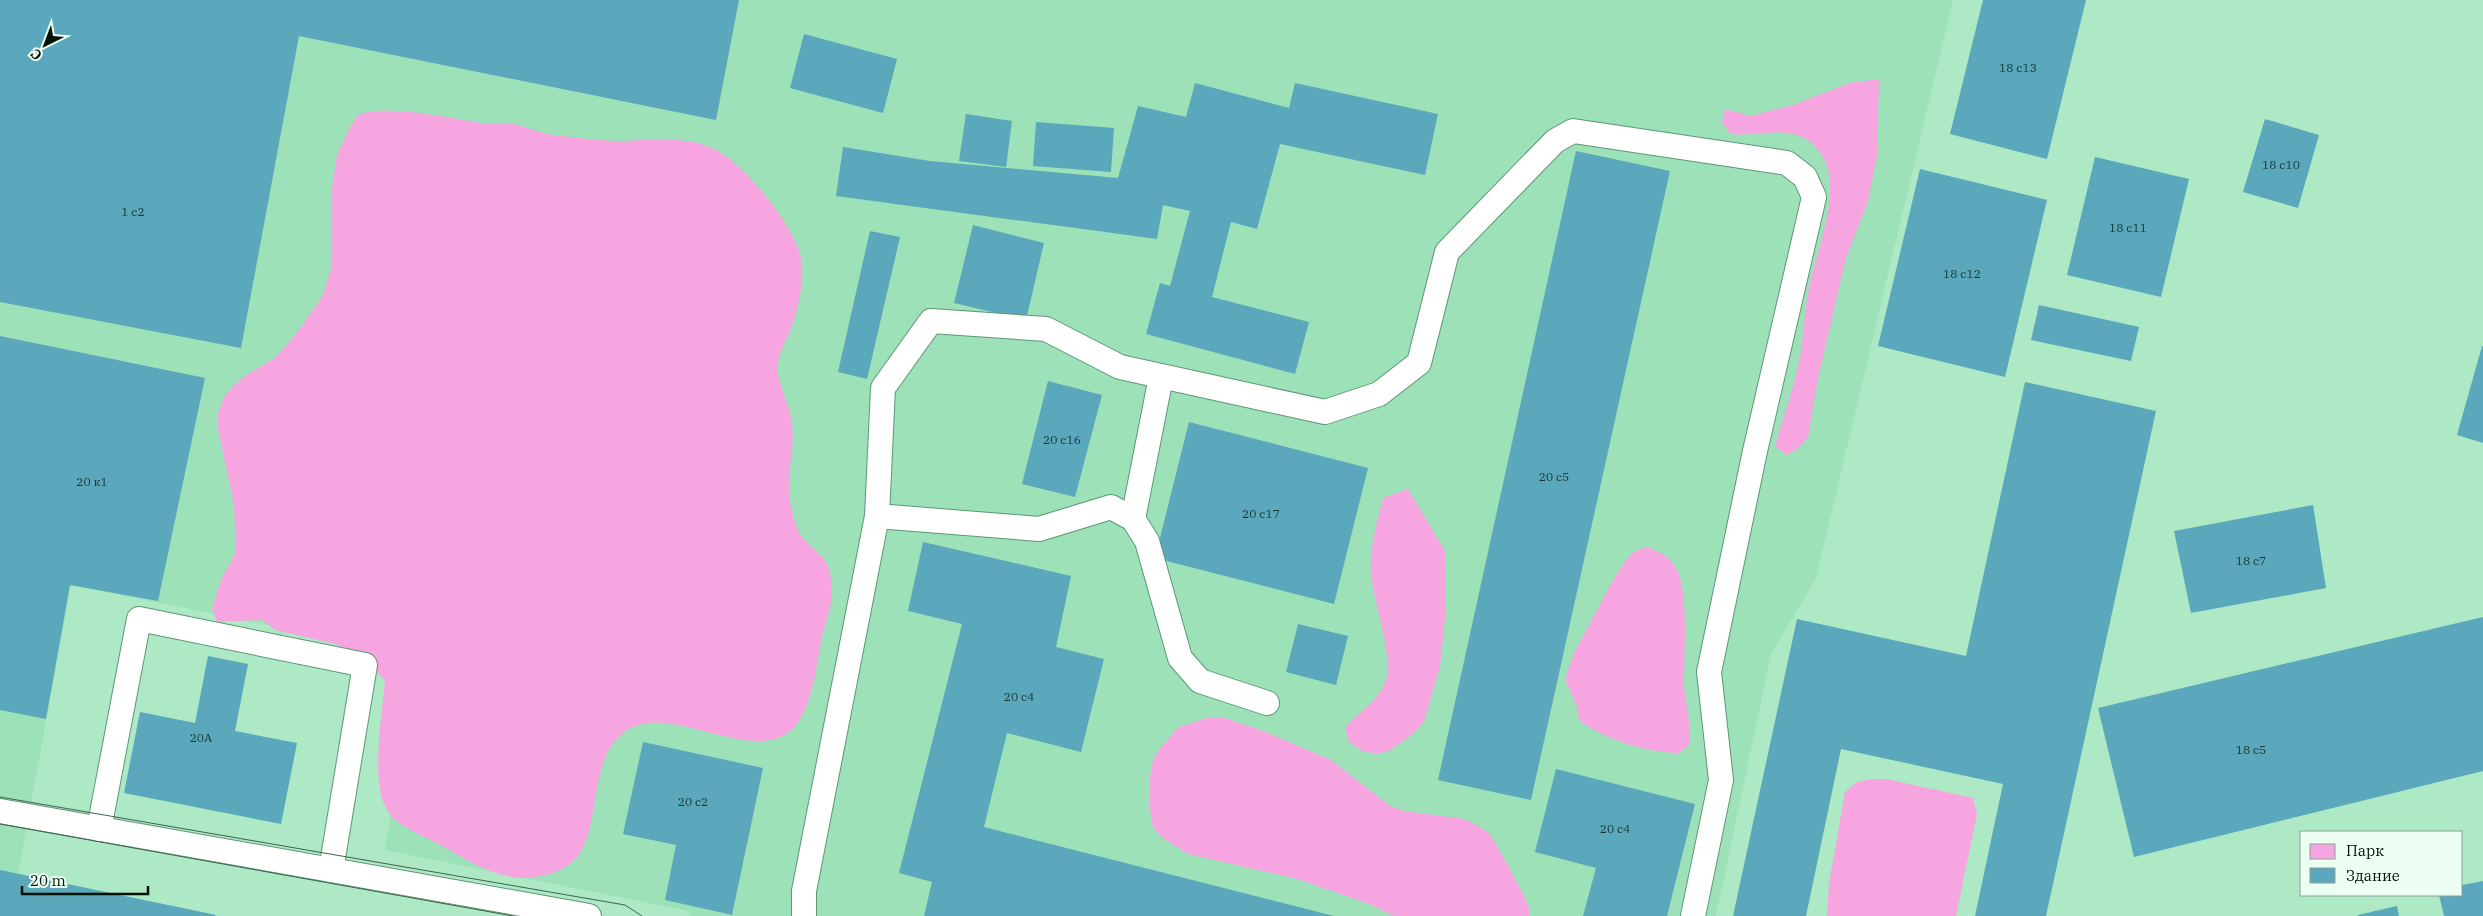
<svg xmlns="http://www.w3.org/2000/svg" width="2483" height="916" font-family="'IBM Plex Serif',serif">
	<style>
		.built { fill: #9ce1b7 }
		.green { fill: #f6a5e0 }
		.building { fill: #5ba7bb }
		.lines { fill: none; stroke-linecap: round; stroke-linejoin: round }
		.lane-casing { stroke: #5d9775; stroke-width: 26 }
		.lane { stroke: #fff; stroke-width: 24 }
		.tram { stroke: #41634e; stroke-width: 1 }
		.labels { text-anchor: middle; dominant-baseline: central; stroke-width: 4; stroke-linejoin: round; paint-order: stroke }
		.number-label { font-size: 12px; fill: #173733 }
	</style>
	<rect width="100%" height="100%" fill="#ace9c4"/>
	<path class="built" d="M0,0h1953l-137,578 -45,76 -55,262h-1025l-2,-5 -304,-61 32,-195 -346,-70 -53,289 202,42h-220z"/>
	<g class="green">
		<path d="M1879,79l-2,77 -9,45 -22,57 -28,120 -10,59 -9,11 -13,7 -11,-9c8,-28 18,-56 24,-84 5,-25 5,-50 10,-75 7,-32 21,-66 21,-100 1,-18 -8,-38 -24,-48 -22,-13 -52,-2 -75,-5l-9,-11 3,-14 25,7 43,-11 56,-22z"/>
		<path d="M375,111c36,-2 71,6 106,12 11,1 22,-1 33,1 13,3 26,9 39,11 21,2 45,6 66,6 31,-1 69,-6 97,9 29,15 79,76 85,108 4,21 -2,46 -8,65 -4,13 -13,26 -15,39 -3,18 10,38 13,55 5,26 -3,49 -2,74 1,14 5,36 14,47 8,11 22,17 26,31 3,10 3,23 2,33 -2,14 -8,27 -10,40 -4,23 -9,59 -22,79 -33,51 -119,-14 -164,5 -50,21 -31,96 -58,131 -8,10 -24,17 -36,19 -42,8 -71,-15 -106,-34 -20,-10 -42,-17 -51,-38 -12,-27 -2,-93 1,-123l-22,-25 -28,-12 -60,-14 -12,-10 -46,2 -5,-14 9,-28 15,-28 -2,-47 -16,-76v-16l6,-16 9,-11 12,-10 31,-19 20,-23 26,-37 10,-31v-78l5,-33 13,-28 9,-13z"/>
		<path d="M1408,489l37,62 1,58 -6,57 -16,56 -10,11 -23,17 -14,4 -15,-3 -13,-9 -4,-14c12,-15 33,-27 40,-45 10,-25 -12,-81 -14,-110 -2,-25 6,-51 12,-75z"/>
		<path d="M1647,547c13,5 24,10 30,23 12,22 7,87 7,114 1,21 8,40 5,61l-10,8c-30,0 -77,-14 -100,-33l-2,-13 -12,-28 9,-26 38,-71 13,-21 10,-10z"/>
		<path d="M1222,717l41,14 68,29 59,46 14,5 60,8 14,7 12,8 21,37 14,27 5,13 -1,5h-135l-25,-12 -72,-25 -109,-25 -27,-17 -9,-12 -2,-16v-32l2,-14 7,-14 20,-22 28,-9z"/>
		<path d="M1871,779h15l87,19 4,16 -21,102h-129l2,-33 16,-91 12,-10z"/>
	</g>
	<g class="building">
		<path d="M0,0h739l-23,120 -417,-84 -58,312 -241,-46z"/>
		<path d="M1983,0h103l-39,159 -97,-25z"/>
		<path d="M804,34l93,25 -14,54 -93,-25z"/>
		<path d="M1195,83l94,25 6,-25 143,31 -13,61 -145,-31 -23,85 -26,-7 -19,75 97,25 -14,52 -149,-40 14,-51 10,3 20,-75 -27,-6 -6,34 -321,-43 7,-49 87,14 188,17 20,-72 48,11z"/>
		<path d="M966,114l46,7 -6,46 -47,-6z"/>
		<path d="M2265,119l54,16 -21,73 -55,-16z"/>
		<path d="M1036,122l78,6 -3,44 -78,-6z"/>
		<path d="M1576,151l94,20 -139,629 -93,-20z"/>
		<path d="M2095,157l94,22 -28,118 -94,-22z"/>
		<path d="M1920,169l127,31 -42,177 -127,-31z"/>
		<path d="M973,225l71,18 -18,77 -72,-17z"/>
		<path d="M870,231l30,6 -33,142 -29,-7z"/>
		<path d="M2039,305l100,22 -8,34 -100,-21z"/>
		<path d="M0,336l205,42 -47,223 -88,-16 -24,134 -46,-9z"/>
		<path d="M2482,346h1v97l-26,-8z"/>
		<path d="M1048,381l54,14 -27,102 -53,-13z"/>
		<path d="M2025,382l131,29 -110,505h-71l28,-132 -162,-35 -35,167h-73l64,-297 169,37z"/>
		<path d="M1189,422l179,46 -34,136 -179,-46z"/>
		<path d="M2313,505l13,83 -135,25 -17,-82z"/>
		<path d="M923,542l148,34 -15,71 48,12 -23,93 -74,-19 -23,94 350,89h-410l8,-34 -33,-9 63,-249 -54,-13z"/>
		<path d="M2483,617v154l-349,86 -36,-149z"/>
		<path d="M1298,624l50,12 -12,49 -50,-13z"/>
		<path d="M208,656l40,8 -13,67 62,12 -16,81 -157,-31 16,-81 55,11z"/>
		<path d="M643,742l120,26 -31,147 -67,-15 11,-55 -53,-11z"/>
		<path d="M1556,769l139,35 -28,112h-84l13,-48 -61,-16z"/>
		<path d="M0,870l216,45 -1,1h-215z"/>
		<path d="M2483,881v35h-39l-5,-21h23v-10z"/>
		<path d="M2397,906l2,10h-41v-1z"/>
	</g>
	<g class="lines">
		<g class="lane-casing">
			<g id="lane">
				<path d="M877,516l162,13 72,-22 22,12 14,22 33,117 20,23 67,22"/>
				<path d="M1133,519l28,-142"/>
				<path d="M0,811l589,105"/>
				<path d="M99,829l40,-210 226,46 -34,205"/>
				<path d="M804,916v-25l73,-375 6,-128 48,-67 115,8 74,38 205,45 54,-18 40,-31 28,-111 108,-111 18,-10 214,32 18,14 9,20 -59,254 -46,221 12,108 -28,136"/>
			</g>
		</g>
		<use href="#lane" class="lane"/>
		<g class="tram">
			<path d="M0,797l625,108 17,11"/>
			<path d="M0,824l513,92"/>
		</g>
	</g>
	<g class="labels">
		<g class="number-label">
			<text x="2018" y="67">18 с13</text>
			<text x="2281" y="164">18 с10</text>
			<text x="133" y="211">1 с2</text>
			<text x="2128" y="227">18 с11</text>
			<text x="1962" y="273">18 с12</text>
			<text x="1062" y="439">20 с16</text>
			<text x="1554" y="476">20 с5</text>
			<text x="92" y="481">20 к1</text>
			<text x="1261" y="513">20 с17</text>
			<text x="2251" y="560">18 с7</text>
			<text x="1019" y="696">20 c4</text>
			<text x="201" y="737">20А</text>
			<text x="2251" y="749">18 с5</text>
			<text x="693" y="801">20 с2</text>
			<text x="1615" y="828">20 c4</text>
		</g>
	</g>
	<rect x="2300" y="831" width="162" height="65" fill="#edfff3" stroke="#8ea094"/>
	<rect x="2310" y="844" width="25" height="15" fill="#f6a5e0" stroke="#8ea094"/>
	<text x="2346" y="856" font-size="15" fill="#001206">Парк</text>
	<rect x="2310" y="868" width="25" height="15" fill="#5ba7bb" stroke="#8ea094"/>
	<text x="2346" y="881" font-size="15" fill="#001206">Здание</text>
	<g transform="translate(45 45) rotate(222)" stroke="#edfff3" stroke-width="4" paint-order="stroke">
	<path d="M0-4L9 19L0 12L-9 19Z" fill="#001206"/>
	<text y="-8" font-size="14" font-weight="bold" text-anchor="middle" fill="#001206">С</text>
	</g>
	<path d="M22 886v8h126v-8" fill="none" stroke="#001206" stroke-width="2.5"/>
	<text x="30" y="886" font-size="15" fill="#001206" stroke="#edfff3" stroke-width="4" paint-order="stroke">20 m</text>
</svg>
